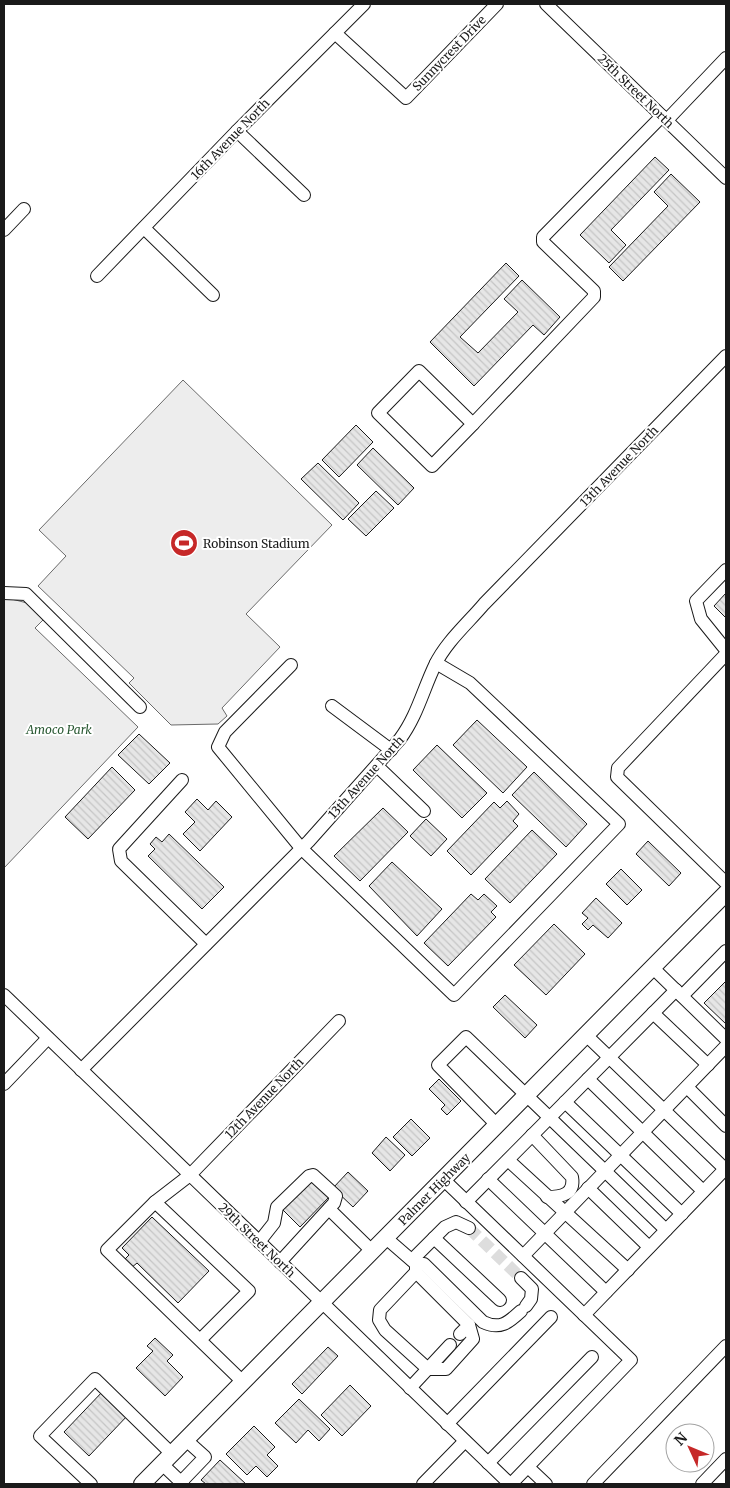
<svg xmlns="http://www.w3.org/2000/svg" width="730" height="1488" font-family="Merriweather,serif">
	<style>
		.built { fill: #ededed; stroke: #6a6a6a }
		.building { fill: url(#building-back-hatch); stroke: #1a1a1a }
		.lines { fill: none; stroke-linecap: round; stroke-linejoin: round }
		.minor-tunnel { stroke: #ddd; stroke-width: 12; stroke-dasharray: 12 6; stroke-linecap: butt }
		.minor-casing { stroke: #1a1a1a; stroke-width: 14 }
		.major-casing { stroke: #1a1a1a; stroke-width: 18 }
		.minor { stroke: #fff; stroke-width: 12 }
		.major { stroke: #fff; stroke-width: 16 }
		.labels { text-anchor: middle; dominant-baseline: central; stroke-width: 4; stroke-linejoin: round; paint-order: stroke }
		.street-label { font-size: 12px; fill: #1a1a1a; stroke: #fff }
		.poi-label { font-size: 12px; fill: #1a1a1a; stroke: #fff; text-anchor: start }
		.park-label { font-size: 12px; font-style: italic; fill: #2b5a34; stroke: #fff }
	</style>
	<defs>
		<pattern id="building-back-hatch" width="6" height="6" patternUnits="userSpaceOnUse" patternTransform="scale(1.25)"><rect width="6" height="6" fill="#e6e6e6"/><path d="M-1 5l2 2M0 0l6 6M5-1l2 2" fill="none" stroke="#c5c5c5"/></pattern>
	</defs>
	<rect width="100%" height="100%" fill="#fff"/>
	<g class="built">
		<path d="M183,380l149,145 -86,89 34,33 -58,61 5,8 -9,8 -47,1 -42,-42 5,-5 -96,-92 28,-30 -27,-26z"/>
		<path d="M4,597l23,6 17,16 -9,9 103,99 -134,141z"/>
	</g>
	<g class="building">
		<path d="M655,157l14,13 -58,60 15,15 -17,18 -29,-28z"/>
		<path d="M671,174l29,28 -77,79 -14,-14 59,-61 -14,-14z"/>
		<path d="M506,263l13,13 -59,61 18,16 40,-41 -14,-13 18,-19 38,37 -16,18 -11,-10 -59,61 -44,-44z"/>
		<path d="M356,425l17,17 -34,35 -17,-17z"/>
		<path d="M373,448l41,40 -16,17 -41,-40z"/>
		<path d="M318,463l41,40 -16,17 -42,-41z"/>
		<path d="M376,491l18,17 -28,28 -18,-17z"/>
		<path d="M726,593v25l-12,-12z"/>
		<path d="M477,720l50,47 -24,26 -50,-48z"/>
		<path d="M139,734l31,29 -21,21 -31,-29z"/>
		<path d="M437,745l50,48 -25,25 -49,-48z"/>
		<path d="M112,767l23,23 -47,49 -23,-22z"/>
		<path d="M534,772l53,52 -21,23 -54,-52z"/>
		<path d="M197,799l11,11 8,-9 16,16 -32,34 -17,-17 12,-12 -10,-10z"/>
		<path d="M507,801l12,13 -6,7 5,5 -47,49 -24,-24 47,-49 6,6z"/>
		<path d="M383,808l25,24 -48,49 -26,-25z"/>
		<path d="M426,819l21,20 -16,17 -21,-20z"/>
		<path d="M532,830l25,24 -47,49 -25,-24z"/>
		<path d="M169,834l55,53 -22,22 -54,-53 7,-7 -5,-5 6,-7 6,5z"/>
		<path d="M648,841l33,32 -12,13 -33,-32z"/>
		<path d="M392,862l50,47 -25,27 -48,-50z"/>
		<path d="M621,869l21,21 -15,15 -21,-21z"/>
		<path d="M471,894l7,6 6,-6 13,12 -6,6 5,5 -48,49 -24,-23z"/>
		<path d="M596,898l26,25 -14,15 -15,-13 -5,5 -6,-6 6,-6 -6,-5z"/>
		<path d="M554,924l31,30 -39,41 -32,-30z"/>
		<path d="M726,981v43l-22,-21z"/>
		<path d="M505,995l32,30 -12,13 -32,-31z"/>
		<path d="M439,1079l22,22 -14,14 -6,-6 4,-4 -16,-16z"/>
		<path d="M411,1119l19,19 -18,18 -19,-19z"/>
		<path d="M386,1137l19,18 -15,16 -18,-18z"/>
		<path d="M348,1172l20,19 -15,16 -20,-19z"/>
		<path d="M311,1178l19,18 -30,31 -18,-18z"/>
		<path d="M152,1217l57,54 -31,32 -41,-40 -6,5 -8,-7 6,-6 -7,-7z"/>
		<path d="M155,1338l18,17 -6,6 16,16 -18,19 -29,-28 17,-17 -6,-5z"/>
		<path d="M328,1347l10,9 -36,38 -10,-10z"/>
		<path d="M350,1385l21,21 -29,30 -21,-21z"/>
		<path d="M104,1390l25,24 -40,42 -25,-24z"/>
		<path d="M299,1399l31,30 -11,12 -11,-11 -12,13 -21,-20z"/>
		<path d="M254,1426l21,21 -8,8 11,11 -11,11 -11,-11 -9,9 -21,-21z"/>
		<path d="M220,1460l26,24h-40l-5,-4z"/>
	</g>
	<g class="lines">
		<path class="minor-tunnel" d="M469,1228l52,50"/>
		<g class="minor-casing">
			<g id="minor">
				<path d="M546,4l180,174"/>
				<path d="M335,33l71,65 91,-94"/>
				<path d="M667,120l59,-62"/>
				<path d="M237,131l67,64"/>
				<path d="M144,228l69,67"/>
				<path d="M4,230l20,-21"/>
				<path d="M97,276l140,-145 127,-127"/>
				<path d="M419,371l54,53 -41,42 -54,-53z"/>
				<path d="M473,424l121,-127v-6l-51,-49v-5l119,-121"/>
				<path d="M726,570l-30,31 5,18 25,31"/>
				<path d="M4,593l22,1 114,113"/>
				<path d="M726,654l-108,114 -1,9 109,106"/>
				<path d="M291,665l-66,67 -7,15 83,101 153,147 165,-171 -149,-141 -34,-20"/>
				<path d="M332,706l59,44"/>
				<path d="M377,766l47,45"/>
				<path d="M182,780l-63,69 2,12 85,83"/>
				<path d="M653,968l73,71"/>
				<path d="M4,995l506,489"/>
				<path d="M682,996l44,-45"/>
				<path d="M653,1013l55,52"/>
				<path d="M586,1035l139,134"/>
				<path d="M81,1070l228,-229 91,-102c17,-23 23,-49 35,-74 11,-23 33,-42 49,-61l242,-248"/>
				<path d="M588,1079l115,112"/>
				<path d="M4,1084l44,-46"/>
				<path d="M687,1087l39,39"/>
				<path d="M565,1102l117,112"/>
				<path d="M497,1125l-59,-60 28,-28 200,193"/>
				<path d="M532,1135l40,42c3,17 -10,20 -25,20"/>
				<path d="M508,1160l120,110"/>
				<path d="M443,1179l188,181 -120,124"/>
				<path d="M488,1179l118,113"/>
				<path d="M588,1188l61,59"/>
				<path d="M155,1202l35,-27 149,-154"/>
				<path d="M466,1202l210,-212"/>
				<path d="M329,1209l43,42"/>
				<path d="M386,1238l30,26v8l-36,38 -1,10 6,10 43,39h18l27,-30 -4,-14"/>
				<path d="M434,1238l11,-11 11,-5 13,6"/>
				<path d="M259,1242l15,-19 3,-16 32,-31 4,-1 23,21 -2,7 -54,59"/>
				<path d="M523,1256l203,-210"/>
				<path d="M412,1260l22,-22 66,62"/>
				<path d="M416,1264h8l59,58c17,8 25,1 38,-11"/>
				<path d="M416,1272l53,53 -9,9"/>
				<path d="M521,1278l11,11 -1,10 -5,7"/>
				<path d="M584,1315l142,-147"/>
				<path d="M200,1340l49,-49 -94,-89 -48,48 136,132"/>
				<path d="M410,1388l40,-43"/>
				<path d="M447,1424l104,-107"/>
				<path d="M488,1463l104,-106"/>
				<path d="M162,1464l21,20"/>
				<path d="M528,1467l18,17"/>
				<path d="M181,1482l24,-25 -19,-17"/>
				<path d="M91,1484l-51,-48 55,-57 77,75"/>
				<path d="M423,1484l42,-43"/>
				<path d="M593,1484l133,-138"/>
				<path d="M702,1484l24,-25"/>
			</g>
		</g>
		<g class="major-casing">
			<path id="major" d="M142,1484l584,-591"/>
		</g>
		<use href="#minor" class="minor"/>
		<use href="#major" class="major"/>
	</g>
	<defs>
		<g id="stadium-disc" transform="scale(1.4375)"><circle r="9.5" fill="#c62828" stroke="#fff"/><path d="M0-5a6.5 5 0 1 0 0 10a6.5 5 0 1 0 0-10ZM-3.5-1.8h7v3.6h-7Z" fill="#fff"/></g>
	</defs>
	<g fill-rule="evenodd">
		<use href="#stadium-disc" x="184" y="543"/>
	</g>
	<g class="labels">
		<g class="street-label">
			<text transform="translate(449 53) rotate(-46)">Sunnycrest Drive</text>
			<text transform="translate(636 91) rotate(44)">25th Street North</text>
			<text transform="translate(230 139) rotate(-46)">16th Avenue North</text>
			<text transform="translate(619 466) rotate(-46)">13th Avenue North</text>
			<text transform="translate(366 777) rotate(-48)">13th Avenue North</text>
			<text transform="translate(264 1098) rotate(-46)">12th Avenue North</text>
			<text transform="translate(434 1189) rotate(-45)">Palmer Highway</text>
			<text transform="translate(257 1240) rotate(44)">29th Street North</text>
		</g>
		<g class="poi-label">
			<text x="203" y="543">Robinson Stadium</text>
		</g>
		<g class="park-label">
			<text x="59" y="729">Amoco Park</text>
		</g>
	</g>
	<rect width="730" height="1488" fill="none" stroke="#1a1a1a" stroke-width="10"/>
	<g transform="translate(690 1448) rotate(314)"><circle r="24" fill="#ffffff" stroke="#a3a3a3"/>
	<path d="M0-4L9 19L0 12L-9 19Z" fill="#c62828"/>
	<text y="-8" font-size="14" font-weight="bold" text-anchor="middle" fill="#1a1a1a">N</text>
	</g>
</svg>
